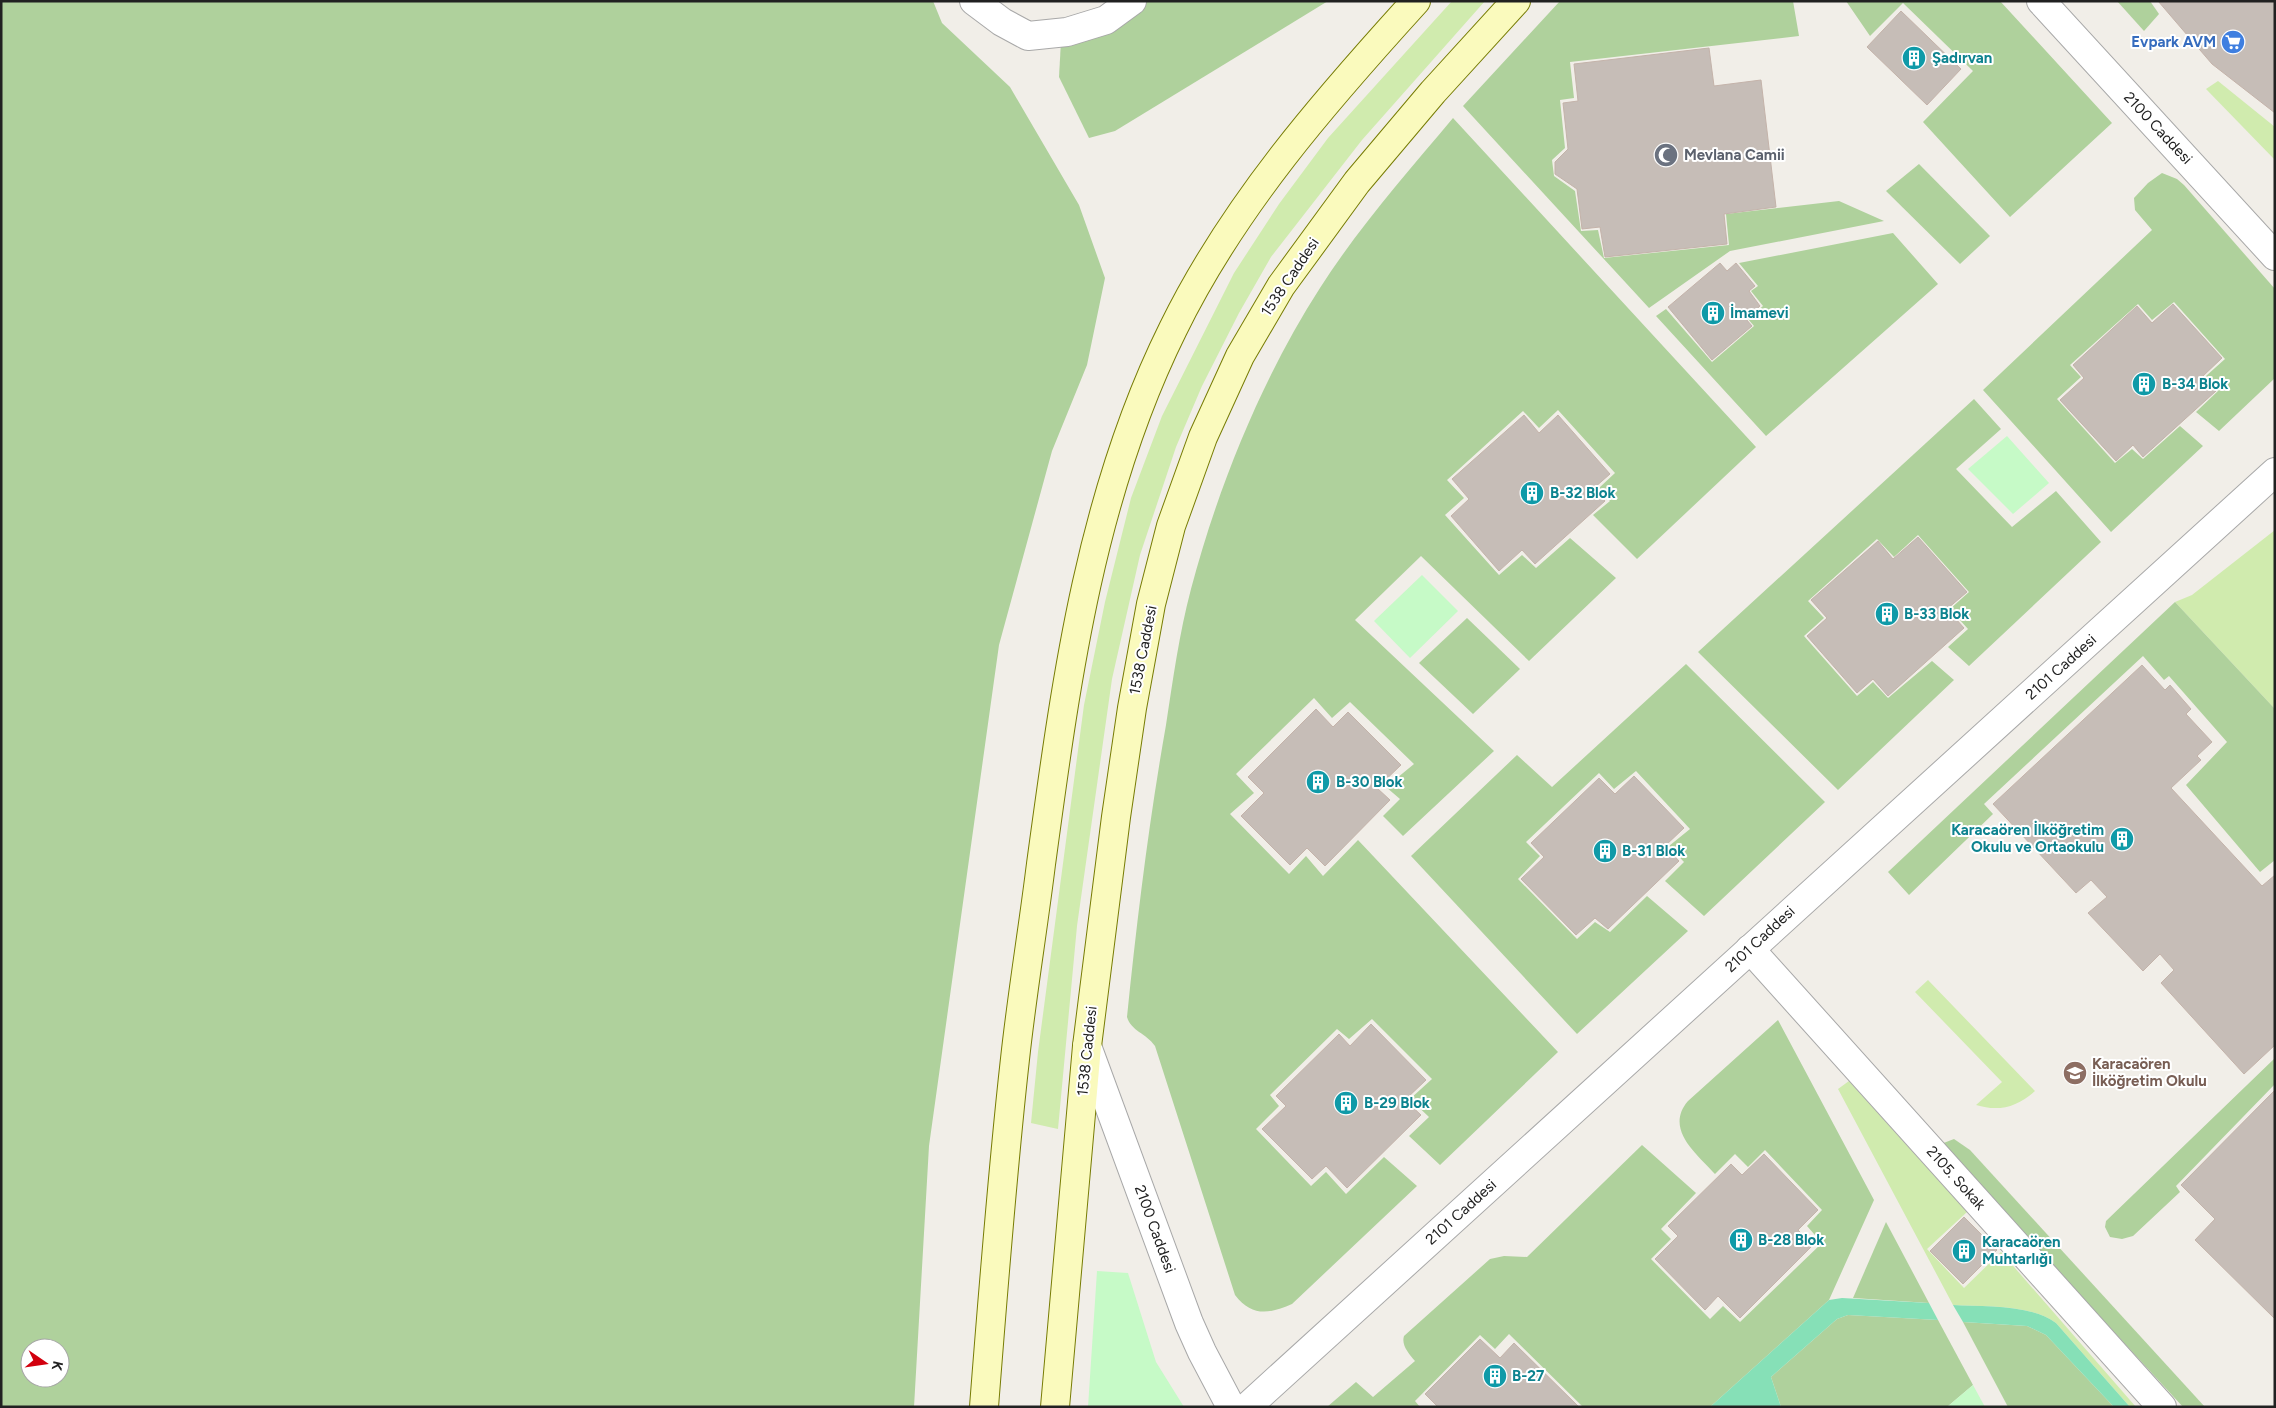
<svg xmlns="http://www.w3.org/2000/svg" width="2276" height="1408" font-family="Figtree,sans-serif">
	<style>
		.grass { fill: #d0ebae }
		.forest { fill: #afd19c; fill-rule: evenodd }
		.park { fill: #c6fac7 }
		.pitch { fill: #86e0b7 }
		.building { fill: #c6bdb7; stroke: #c4b3aa }
		.lines { fill: none; stroke-linecap: round; stroke-linejoin: round }
		.minor-casing { stroke: #a8a8a8; stroke-width: 30 }
		.secondary-casing { stroke: #777c04; stroke-width: 30 }
		.minor { stroke: #fff; stroke-width: 28 }
		.secondary { stroke: #fafabd; stroke-width: 28 }
		.labels { text-anchor: middle; dominant-baseline: central; stroke-width: 4; stroke-linejoin: round; paint-order: stroke }
		.shop-label { font-size: 15px; font-weight: bold; fill: #366cbe; stroke: #fff; text-anchor: end }
		.culture-label { font-size: 15px; font-weight: bold; fill: #0d838f; stroke: #fff; text-anchor: start }
		.street-label { font-size: 15px; fill: #212121; stroke: #fff }
		.worship-label { font-size: 15px; font-weight: bold; fill: #5b616d; stroke: #fff; text-anchor: start }
		.education-label { font-size: 15px; font-weight: bold; fill: #785e54; stroke: #fff; text-anchor: start }
	</style>
	<rect width="100%" height="100%" fill="#f1eee8"/>
	<g class="grass">
		<path d="M1452,1h33l-123,139 -91,117 -32,56 -37,73 -26,61 -36,108 -28,124 -35,247 -19,203 -27,-6 7,-71 46,-347 21,-103 26,-104 31,-82 72,-143 45,-69 49,-66z"/>
		<path d="M2218,81l57,46v33l-69,-71z"/>
		<path d="M2275,530v179l-100,-107 17,-7z"/>
		<path d="M1928,980l107,111c-18,16 -36,21 -59,14l26,-23 -87,-90z"/>
		<path d="M1849,1081l118,131 -40,37 37,39 37,-36 135,155h-6l-74,-84c-25,-19 -71,-16 -103,-18l-115,-216z"/>
	</g>
	<g class="forest">
		<path d="M1,1h932l9,22 68,64 69,118 26,73 -18,87 -35,86 -53,194 -70,501 -15,261h-913zM30,1348h30v30h-30z"/>
		<path d="M1143,1h185l-213,130 -26,7 -30,-61 2,-36z"/>
		<path d="M1560,1h233l6,35 -229,26 4,36 -14,2 5,48 -13,12 2,16 21,15 6,40 17,-1 6,28 125,-13 -3,-31 113,-13 45,20 -154,30 -81,57 -186,-202z"/>
		<path d="M1846,1h154l112,122 -102,94 -87,-95 50,-51 -70,-68 -33,33z"/>
		<path d="M2117,1h33l9,13 -15,17z"/>
		<path d="M1453,118l303,329 -119,112 -44,-44 17,-14 -11,-13 16,-15 -57,-63 -19,18 -16,-17 -76,69 17,18 -19,17 54,60 23,-20 14,13 34,-30 46,40 -87,83 -108,-105 -66,64 139,131 -91,85 -20,-20 17,-17 -14,-12 28,-23 -64,-62 -18,16 -18,-20 -78,76 18,19 -24,21 59,60 17,-18 17,20 35,-36 200,212 -118,113 -31,-29 20,-19 -19,-18 22,-20 -60,-60 -23,20 -12,-10 -67,66 9,11 -23,23 55,57 15,-14 20,22 38,-37 33,29 -125,118c-23,10 -40,13 -57,-9l-80,-249c-9,-13 -24,-15 -28,-29 10,-98 22,-196 39,-292 7,-45 13,-91 25,-136 27,-102 71,-211 129,-301 39,-61 87,-115 133,-170z"/>
		<path d="M1919,164l71,72 -30,28 -74,-73z"/>
		<path d="M2162,173l15,6 7,6 91,104v89l-56,53 -23,-19 22,-21 -12,-15 19,-17 -51,-57 -22,18 -14,-16 -68,61 11,12 -24,22 58,64 17,-14 11,10 37,-33 23,20 -92,86 -128,-142 169,-160 -17,-20 -1,-12 14,-15z"/>
		<path d="M1893,233l45,51 -172,152 -110,-120 10,-7 46,53 42,-36 -6,-7 15,-13 -12,-15 7,-5 -19,-23z"/>
		<path d="M1974,399l27,30 -45,40 56,58 44,-36 45,51 -132,124 -21,-19 20,-18 -18,-20 19,-17 -51,-57 -24,22 -17,-18 -69,62 16,17 -20,18 53,60 16,-14 15,16 44,-37 22,19 -116,110 -140,-138z"/>
		<path d="M2175,602l100,107v151l-15,12 -74,-87 41,-43 -58,-66 -5,4 -21,-24 -159,148 9,10 -84,81 -21,-23z"/>
		<path d="M1467,618l53,51 -47,45 -54,-51z"/>
		<path d="M1686,664l139,138 -121,114 -39,-35 19,-19 -15,-16 21,-17 -54,-58 -22,18 -15,-16 -73,69 14,14 -22,23 59,60 18,-17 15,10 37,-36 41,35 -111,103 -166,-178 106,-101 35,32z"/>
		<path d="M1778,1020l96,180 -45,100 -119,107h-127l-74,-73 -14,15 -15,-14 -65,66 5,6h-93l29,-25 17,15 42,-36c-6,-7 -14,-16 -11,-25l86,-77 14,-3 23,1 115,-112 54,48 -35,36 10,10 -20,20 59,60 13,-13 17,16 82,-79 -15,-17 15,-16 -57,-60 -17,17 -13,-13 -20,20c-18,-20 -51,-45 -27,-73z"/>
		<path d="M2275,1058v26l-99,102 4,6 -47,44 -11,3 -12,-2 -5,-10 1,-6z"/>
		<path d="M1954,1139l16,11 235,257h-22l-242,-263z"/>
		<path d="M1886,1222l43,81 -76,-5z"/>
		<path d="M1848,1315l90,5 35,65 -26,22h-166l-10,-30 66,-58z"/>
		<path d="M1963,1322l64,4 19,9 68,72h-106z"/>
	</g>
	<g class="park">
		<path d="M2007,436l42,47 -36,31 -45,-45z"/>
		<path d="M1422,575l36,36 -48,47 -36,-37z"/>
		<path d="M1097,1271l31,2 28,89 28,45h-96z"/>
		<path d="M1973,1385l12,22h-38z"/>
	</g>
	<g class="pitch">
		<path d="M1842,1298l87,5 9,17 -90,-5 -11,4 -66,58 10,30h-71l119,-107z"/>
		<path d="M1953,1305c31,2 78,-1 103,18l74,84h-16l-68,-72 -19,-9 -64,-4z"/>
	</g>
	<g class="building">
		<path d="M2158,1h117v112l-63,-49z"/>
		<path d="M1901,11l60,58 -34,36 -60,-58z"/>
		<path d="M1709,48l5,38 47,-6 15,127 -52,7 3,30 -122,13 -5,-30 -18,2 -5,-40 -22,-15v-12l13,-13 -5,-46 15,-2 -4,-37z"/>
		<path d="M1720,263l7,8 9,-8 19,23 -6,5 11,15 -14,13 6,7 -40,34 -44,-53z"/>
		<path d="M2173,304l49,54 -19,18 13,15 -73,66 -10,-12 -17,16 -56,-61 24,-22 -11,-13 64,-59 15,17z"/>
		<path d="M1524,415l15,18 19,-18 52,59 -16,14 11,13 -70,63 -13,-14 -23,21 -48,-55 18,-17 -17,-20z"/>
		<path d="M1918,537l49,55 -20,17 17,19 -76,68 -15,-17 -16,14 -50,-57 20,-18 -16,-18 67,-59 15,18z"/>
		<path d="M2142,665l23,25 5,-5 21,24 -5,5 26,28 -15,14 4,4 -30,28 91,98 13,-11v170l-31,29 -83,-91 13,-13 -14,-16 -17,17 -55,-58 19,-16 -16,-17 -15,13 -83,-89z"/>
		<path d="M1316,709l17,18 15,-15 53,53 -24,23 13,12 -65,66 -18,-18 -17,17 -49,-49 23,-23 -16,-16z"/>
		<path d="M1634,776l50,52 -19,18 14,15 -71,68 -13,-11 -19,17 -55,-56 23,-22 -13,-14 68,-65 16,16z"/>
		<path d="M1371,1024l55,56 -21,20 16,15 -74,73 -21,-22 -14,13 -50,-50 24,-23 -10,-10 63,-62 11,12z"/>
		<path d="M2275,1090v229l-80,-79 20,-21 -34,-34z"/>
		<path d="M1764,1154l54,56 -20,20 15,15 -73,73 -22,-22 -13,14 -50,-51 23,-23 -10,-10 63,-62 11,11z"/>
		<path d="M1964,1217l33,33 -34,34 -33,-33z"/>
		<path d="M1480,1339l20,19 14,-15 65,64h-141l-13,-13z"/>
	</g>
	<g class="lines">
		<g class="minor-casing">
			<g id="minor">
				<path d="M974,1l28,21 26,14 39,-4 39,-12 26,-19"/>
				<path d="M2041,1l234,255"/>
				<path d="M1750,949l412,458"/>
				<path d="M1087,1046l102,277 13,29 29,55"/>
				<path d="M1247,1407l1028,-935"/>
			</g>
		</g>
		<g class="secondary-casing">
			<g id="secondary">
				<path d="M984,1407c9,-116 18,-232 31,-348 7,-65 18,-130 26,-195 25,-183 49,-368 132,-535 60,-123 152,-228 243,-328"/>
				<path d="M1055,1407l32,-361 29,-229 16,-109 19,-104 20,-78 32,-89 37,-81 41,-70 76,-104 76,-90 83,-91"/>
			</g>
		</g>
		<use href="#minor" class="minor"/>
		<use href="#secondary" class="secondary"/>
	</g>
	<defs>
		<g id="supermarket-disc" transform="scale(1.25)"><circle r="9.5" fill="#3f7fe0" stroke="#fff"/><path d="M-6-5.5h2.5l.6 2H6L4.5 2H-2.5L-4.4-4H-6ZM-1.5 3.2a1.3 1.3 0 1 0 .1 0ZM3 3.2a1.3 1.3 0 1 0 .1 0Z" fill="#fff"/></g>
		<g id="building-disc" transform="scale(1.25)"><circle r="9.5" fill="#0f9aa8" stroke="#fff"/><path d="M-4-6H4V6H1V3H-1V6H-4ZM-2.5-4.3h1.7v1.8h-1.7ZM.8-4.3h1.7v1.8H.8ZM-2.5-1h1.7V.8h-1.7ZM.8-1h1.7V.8H.8Z" fill="#fff"/></g>
		<g id="mosque-disc" transform="scale(1.25)"><circle r="9.5" fill="#6b7280" stroke="#fff"/><path d="M3.5-4.9A6 6 0 1 0 3.5 4.9A5 5 0 1 1 3.5-4.9Z" fill="#fff"/></g>
		<g id="school-disc" transform="scale(1.25)"><circle r="9.5" fill="#8d6e63" stroke="#fff"/><path d="M0-5L7-2L0 1L-7-2ZM-4 1L0 2.5L4 1V4Q0 6-4 4Z" fill="#fff"/></g>
	</defs>
	<g fill-rule="evenodd">
		<use href="#supermarket-disc" x="2233" y="42"/>
		<use href="#building-disc" x="1914" y="58"/>
		<use href="#mosque-disc" x="1666" y="155"/>
		<use href="#building-disc" x="1713" y="313"/>
		<use href="#building-disc" x="2144" y="384"/>
		<use href="#building-disc" x="1532" y="493"/>
		<use href="#building-disc" x="1887" y="614"/>
		<use href="#building-disc" x="1318" y="782"/>
		<use href="#building-disc" x="2122" y="839"/>
		<use href="#building-disc" x="1605" y="851"/>
		<use href="#school-disc" x="2075" y="1073"/>
		<use href="#building-disc" x="1346" y="1103"/>
		<use href="#building-disc" x="1741" y="1240"/>
		<use href="#building-disc" x="1964" y="1251"/>
		<use href="#building-disc" x="1495" y="1376"/>
	</g>
	<g class="labels">
		<g class="shop-label">
			<text x="2216" y="42">Evpark AVM</text>
		</g>
		<g class="culture-label">
			<text x="1932" y="58">Şadırvan</text>
			<text x="1730" y="313">İmamevi</text>
			<text x="2162" y="384">B-34 Blok</text>
			<text x="1550" y="493">B-32 Blok</text>
			<text x="1904" y="614">B-33 Blok</text>
			<text x="1336" y="782">B-30 Blok</text>
			<text x="2104" y="830" text-anchor="end">Karacaören İlköğretim<tspan x="2104" dy="17">Okulu ve Ortaokulu</tspan></text>
			<text x="1622" y="851">B-31 Blok</text>
			<text x="1364" y="1103">B-29 Blok</text>
			<text x="1758" y="1240">B-28 Blok</text>
			<text x="1982" y="1242">Karacaören<tspan x="1982" dy="17">Muhtarlığı</tspan></text>
			<text x="1512" y="1376">B-27</text>
		</g>
		<g class="street-label">
			<text transform="translate(2158 128) rotate(47)">2100 Caddesi</text>
			<text transform="translate(1290 277) rotate(-56)">1538 Caddesi</text>
			<text transform="translate(1143 650) rotate(-79)">1538 Caddesi</text>
			<text transform="translate(2061 667) rotate(-42)">2101 Caddesi</text>
			<text transform="translate(1760 939) rotate(-43)">2101 Caddesi</text>
			<text transform="translate(1087 1051) rotate(-84)">1538 Caddesi</text>
			<text transform="translate(1956 1178) rotate(48)">2105. Sokak</text>
			<text transform="translate(1461 1212) rotate(-42)">2101 Caddesi</text>
			<text transform="translate(1155 1229) rotate(70)">2100 Caddesi</text>
		</g>
		<g class="worship-label">
			<text x="1684" y="155">Mevlana Camii</text>
		</g>
		<g class="education-label">
			<text x="2092" y="1064">Karacaören<tspan x="2092" dy="17">İlköğretim Okulu</tspan></text>
		</g>
	</g>
	<rect width="2276" height="1408" fill="none" stroke="#212121" stroke-width="5"/>
	<g transform="translate(45 1363) rotate(103)"><circle r="24" fill="#ffffff" stroke="#a6a6a6"/>
	<path d="M0-4L9 19L0 12L-9 19Z" fill="#d2000e"/>
	<text y="-8" font-size="14" font-weight="bold" text-anchor="middle" fill="#212121">K</text>
	</g>
</svg>
